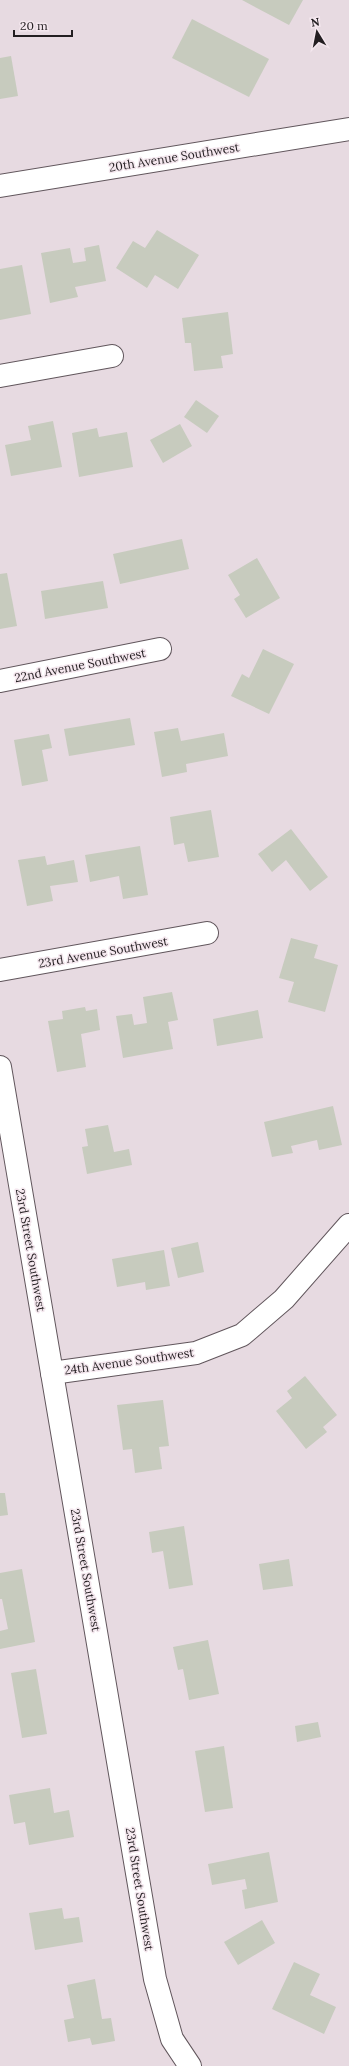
<svg xmlns="http://www.w3.org/2000/svg" width="349" height="2066" font-family="Lora,serif">
	<style>
		.building { fill: #c7cbbe }
		.lines { fill: none; stroke-linecap: round; stroke-linejoin: round }
		.minor-casing { stroke: #61565c; stroke-width: 24 }
		.minor { stroke: #fff; stroke-width: 22 }
		.labels { text-anchor: middle; dominant-baseline: central; stroke-width: 3; stroke-linejoin: round; paint-order: stroke }
		.street-label { font-size: 12px; fill: #231e21; stroke: #f4e7ee }
	</style>
	<rect width="100%" height="100%" fill="#e7dae1"/>
	<g class="building">
		<path d="M242,0h61l-14,25z"/>
		<path d="M192,19l77,40 -20,38 -77,-39z"/>
		<path d="M11,56l7,40 -18,3v-41z"/>
		<path d="M157,230l42,25 -21,34 -23,-14 -8,13 -31,-20 17,-27 12,7z"/>
		<path d="M99,245l7,36 -31,6 3,10 -28,6 -9,-50 29,-5 3,15 13,-2 -2,-13z"/>
		<path d="M22,265l9,49 -31,6v-51z"/>
		<path d="M228,312l5,42 -12,2 2,12 -29,3 -3,-28h-6l-3,-25z"/>
		<path d="M196,400l23,16 -12,17 -23,-16z"/>
		<path d="M53,421l9,46 -51,9 -6,-31 26,-5 -3,-14z"/>
		<path d="M180,424l12,22 -29,17 -13,-23z"/>
		<path d="M97,428l2,9 28,-5 6,35 -54,10 -7,-44z"/>
		<path d="M182,539l7,30 -69,15 -7,-30z"/>
		<path d="M257,558l23,40 -34,20 -12,-19 6,-4 -12,-20z"/>
		<path d="M7,573l10,53 -17,3v-55z"/>
		<path d="M103,581l5,27 -63,11 -4,-28z"/>
		<path d="M263,649l31,15 -25,50 -38,-18 11,-22 7,4z"/>
		<path d="M130,718l5,27 -66,11 -5,-27z"/>
		<path d="M178,728l3,13 43,-8 4,23 -42,8 1,8 -25,5 -8,-45z"/>
		<path d="M49,734l3,14 -10,2 6,31 -26,5 -8,-46z"/>
		<path d="M211,810l8,47 -31,5 -4,-19 -10,2 -4,-28z"/>
		<path d="M291,829l37,48 -18,14 -24,-31 -14,12 -14,-18z"/>
		<path d="M140,846l8,49 -25,4 -4,-23 -29,6 -5,-27z"/>
		<path d="M45,856l2,9 27,-5 4,22 -28,4 3,15 -26,5 -9,-46z"/>
		<path d="M291,938l27,7 -4,13 24,7 -13,47 -37,-10 6,-20 -15,-4z"/>
		<path d="M172,992l6,28 -10,2 5,27 -50,9 -7,-42 16,-2 2,11 13,-2 -4,-26z"/>
		<path d="M85,1007l1,4 11,-2 3,21 -19,4 5,33 -29,5 -9,-51 15,-2 -1,-8z"/>
		<path d="M258,1010l5,28 -46,8 -4,-27z"/>
		<path d="M333,1106l9,39 -23,5 -2,-10 -26,6 2,7 -21,4 -8,-35z"/>
		<path d="M108,1125l6,27 15,-3 3,16 -45,9 -5,-27 6,-1 -3,-17z"/>
		<path d="M198,1242l6,30 -26,6 -7,-30z"/>
		<path d="M164,1250l6,36 -24,4 -1,-8 -28,5 -5,-28z"/>
		<path d="M305,1376l32,39 -14,12 4,5 -21,17 -30,-38 16,-13 -5,-7z"/>
		<path d="M163,1400l6,46 -10,1 3,22 -27,4 -3,-24 -9,1 -6,-45z"/>
		<path d="M0,1493h5l3,22 -8,1z"/>
		<path d="M184,1526l9,59 -24,4 -6,-38 -11,2 -3,-21z"/>
		<path d="M289,1559l4,27 -30,4 -4,-26z"/>
		<path d="M22,1569l13,73 -35,7v-18l8,-2 -6,-30h-2v-26z"/>
		<path d="M208,1640l11,54 -30,6 -6,-31 -5,1 -5,-23z"/>
		<path d="M36,1669l11,65 -25,4 -11,-65z"/>
		<path d="M318,1722l3,15 -24,5 -2,-16z"/>
		<path d="M224,1746l9,62 -28,4 -10,-61z"/>
		<path d="M50,1788l4,25 15,-3 5,27 -45,8 -4,-23 -11,2 -5,-29z"/>
		<path d="M269,1852l9,50 -33,7 -3,-19 5,-1 -2,-10 -33,6 -4,-21z"/>
		<path d="M62,1908l2,11 15,-2 4,25 -48,8 -6,-37z"/>
		<path d="M262,1920l13,23 -37,22 -14,-23z"/>
		<path d="M294,1962l26,12 -10,21 26,12 -12,27 -52,-25z"/>
		<path d="M95,1979l7,40 9,-1 4,23 -23,4 -2,-7 -22,4 -4,-22 10,-2 -7,-33z"/>
	</g>
	<g class="lines">
		<g class="minor-casing">
			<g id="minor">
				<path d="M0,186l349,-57"/>
				<path d="M0,376l112,-20"/>
				<path d="M0,681l160,-32"/>
				<path d="M0,970l207,-37"/>
				<path d="M0,1067l155,912 17,60 18,27"/>
				<path d="M52,1373l144,-20 46,-18 42,-36 65,-74"/>
			</g>
		</g>
		<use href="#minor" class="minor"/>
	</g>
	<g class="labels">
		<g class="street-label">
			<text transform="translate(174 157) rotate(-9)">20th Avenue Southwest</text>
			<text transform="translate(80 665) rotate(-11)">22nd Avenue Southwest</text>
			<text transform="translate(103 952) rotate(-10)">23rd Avenue Southwest</text>
			<text transform="translate(31 1250) rotate(80)">23rd Street Southwest</text>
			<text transform="translate(129 1361) rotate(-8)">24th Avenue Southwest</text>
			<text transform="translate(86 1570) rotate(80)">23rd Street Southwest</text>
			<text transform="translate(140 1889) rotate(81)">23rd Street Southwest</text>
		</g>
	</g>
	<g transform="translate(317 32) rotate(350)" stroke="#f4e7ee" stroke-width="3" paint-order="stroke">
	<path d="M0-3L7 15L0 10L-7 15Z" fill="#231e21"/>
	<text y="-6" font-size="11" font-weight="bold" text-anchor="middle" fill="#231e21">N</text>
	</g>
	<path d="M14 30v6h58v-6" fill="none" stroke="#231e21" stroke-width="2"/>
	<text x="20" y="30" font-size="12" fill="#231e21" stroke="#f4e7ee" stroke-width="3" paint-order="stroke">20 m</text>
</svg>
